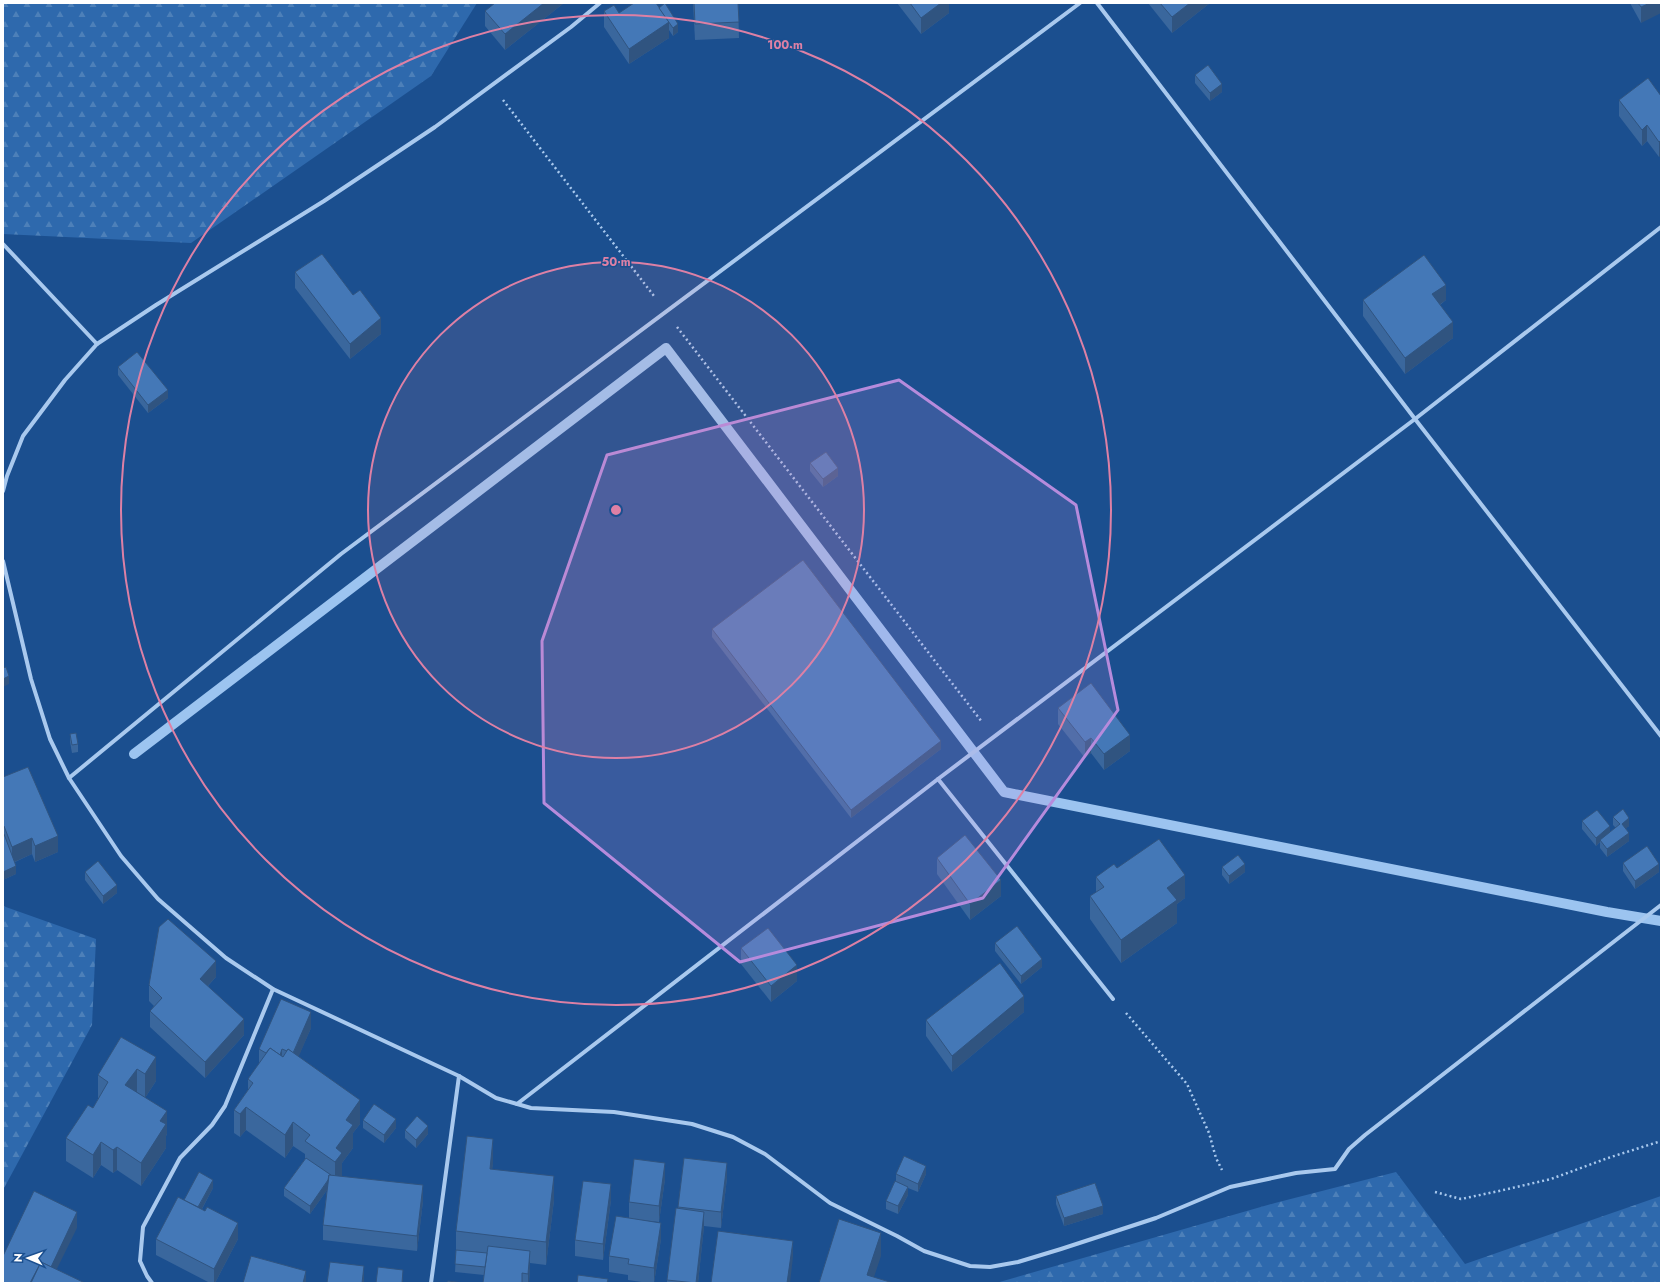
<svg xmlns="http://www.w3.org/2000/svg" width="1664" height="1286" font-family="Jost,sans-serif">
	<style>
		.forest { fill: url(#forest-firs) }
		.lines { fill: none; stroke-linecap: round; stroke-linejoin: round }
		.stream { stroke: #9cc4f0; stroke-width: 10 }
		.path { stroke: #a9c9ee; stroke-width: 2.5; stroke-dasharray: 2 3; stroke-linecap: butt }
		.minor { stroke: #a9c9ee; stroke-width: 4 }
		.wall { fill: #3a679d }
		.shaded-wall { fill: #305480 }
		.building { fill: #4478b7; stroke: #305480 }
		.marked { fill: #b68bdc; fill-opacity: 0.2; stroke: #b68bdc; stroke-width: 3; stroke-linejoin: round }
		.ring { fill: none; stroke: #dd80a5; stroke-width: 2 }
		.centre { fill: #dd80a5; stroke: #1b4f8f; stroke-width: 2 }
		.ring-label { font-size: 12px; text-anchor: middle; font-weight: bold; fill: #dd80a5; stroke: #1b4f8f; stroke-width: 3; stroke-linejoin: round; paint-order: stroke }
	</style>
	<defs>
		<pattern id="forest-firs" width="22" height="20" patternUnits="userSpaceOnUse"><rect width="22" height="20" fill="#2e69ad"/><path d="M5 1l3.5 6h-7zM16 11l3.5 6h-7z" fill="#4d80b9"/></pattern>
	</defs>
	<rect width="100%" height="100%" fill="#1b4f8f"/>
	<g class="forest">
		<path d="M3,3h474l-46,73 -240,167 -188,-9z"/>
		<path d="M3,906l93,33 -4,86 -89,165z"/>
		<path d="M1396,1172l69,92 196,-68v87h-665l279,-80z"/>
	</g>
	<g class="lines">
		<path class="stream" d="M134,754l532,-406 338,444 603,120 54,9"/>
		<g class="path">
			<path d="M503,100l151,196"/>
			<path d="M677,327l305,395"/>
			<path d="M1126,1013l61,71 22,49 7,25 6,12"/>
			<path d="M1435,1192l26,7 38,-8 52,-12 57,-21 53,-17"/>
		</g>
		<g class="minor">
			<path d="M1097,3l318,416 246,317"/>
			<path d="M3,244l94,100"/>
			<path d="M3,491l4,-15 16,-40 42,-56 32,-36 59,-39 168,-104 111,-74 136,-100 29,-24"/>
			<path d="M3,561l28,118 19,60 19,39 52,78 37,43 68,59 47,31 186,87 37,22 35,10 83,4 78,12 41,13 32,17 65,49 67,33 27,15 46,15 20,1 28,-5 43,-13 95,-31 74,-31 66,-14 39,-4 14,-20 16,-14 296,-230"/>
			<path d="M69,778l272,-224 739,-551"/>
			<path d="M938,779l175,220"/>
			<path d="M517,1104l421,-325 477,-360 246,-192"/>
			<path d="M152,1283l-5,-7 -7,-15 3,-34 37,-69 32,-33 13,-19 48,-117"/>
			<path d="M431,1283l28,-207"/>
		</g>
	</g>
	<g class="wall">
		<path d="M564,3l-59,47 -20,-24v-15z"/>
		<path d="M693,3h45l1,35 -44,2z"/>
		<path d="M897,3h52v10l-28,21z"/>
		<path d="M1148,3h62l-38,30z"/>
		<path d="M1630,3h31l-20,20z"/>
		<path d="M659,8l19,24 -5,4 -4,-6v8l-40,26 -25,-37v-16l15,2z"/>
		<path d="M1195,75l27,17 -12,9 -15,-18z"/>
		<path d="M1661,96l-2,61 -12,-16 -5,5 -23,-30v-16z"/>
		<path d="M295,272l86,62 -31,25 -55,-71z"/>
		<path d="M1363,300h83l-6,5 13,33 -48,36 -42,-58z"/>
		<path d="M118,367l50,31 -20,15 -30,-38z"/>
		<path d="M810,463l28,13 -15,11 -13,-16z"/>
		<path d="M712,629l229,120 -90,69 -139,-181z"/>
		<path d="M1058,708l72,43 -26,19 -13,-17 -6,5 -27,-34z"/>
		<path d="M70,734l8,10v8l-6,1 -2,-11z"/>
		<path d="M3,777l55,75 -23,10 -3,-8 -17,8 1,12 -13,6z"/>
		<path d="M1613,817l16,9 -3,2 3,13 -22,16 -7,-9v-6l-4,4 -14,-17v-8l28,11 6,-4 -3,-3z"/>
		<path d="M937,858l64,38 -31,24 -33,-46z"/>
		<path d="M1623,863l36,9 -24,17 -12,-18z"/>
		<path d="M1222,867l23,5 -16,12 -7,-9z"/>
		<path d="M1117,868l68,30 -8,6v19l-56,40 -31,-44v-23l6,-3v-16z"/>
		<path d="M85,872l32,21 -14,11 -18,-24z"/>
		<path d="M995,943l47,24 -21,17 -26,-33z"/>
		<path d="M741,948l56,33 -26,21 -30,-38z"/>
		<path d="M216,977l-8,9 36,49 -39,43 -55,-51v-16l4,-5 -5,-5v-16z"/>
		<path d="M1024,1012l-72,60 -26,-36v-16z"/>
		<path d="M311,1028l-13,29 62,67 -7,9v15l-11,15v13l81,25 -6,50 -94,-11v-15l4,-35 -17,24 -26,-18v-8l21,-29v-5l-12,-8 -8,12 -39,-28 -6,7 -6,-4v-23l14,-20v-11l11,-15v-15z"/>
		<path d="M121,1037l35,44 -11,17 -8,-6h-1l31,42 -1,2v12l-25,38 -24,-16 -4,3 -12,-8 -8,13 -27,-17v-23l27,-30 5,-9v-24z"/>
		<path d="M363,1120l33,8 -12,15 -21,-15z"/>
		<path d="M405,1130l23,4 -12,14 -11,-10z"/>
		<path d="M684,1158l43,20 -6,50 -17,-2 -6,57h-31v-3l11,-72z"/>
		<path d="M493,1163l-1,6 62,31 -8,65 -16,-2 -1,20h-46l1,-8 -29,-3 1,-18v-23z"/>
		<path d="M896,1174h30l-8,18 -10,-4v7l-10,19 -12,-5v-8l10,-19z"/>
		<path d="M665,1179l-6,43 -27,-3 29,20 -7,44h-6l-20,-3v-5l-19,-3v-16l20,-38v-16z"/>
		<path d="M213,1188l-11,21 36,30 -23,44h-5l-54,-28v-16l28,-39z"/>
		<path d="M1056,1196l47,18 -39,12 -8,-22z"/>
		<path d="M611,1200l-8,60 -28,-4v-16z"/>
	</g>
	<g class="shaded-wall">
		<path d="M544,3h20l-59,47v-16z"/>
		<path d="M941,3h8v10l-28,21v-16z"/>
		<path d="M1190,3h20l-38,30v-16z"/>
		<path d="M1650,3h11v10l-20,10v-16z"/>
		<path d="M669,22v16l-40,26v-15z"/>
		<path d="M678,24v8l-5,4v-8z"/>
		<path d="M1222,84v8l-12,9v-8z"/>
		<path d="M1647,125v16l-5,5v-16z"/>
		<path d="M1661,140v16l-2,1v-15z"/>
		<path d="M1446,285v15l-14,10v-16z"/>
		<path d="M381,318v16l-31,25v-15z"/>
		<path d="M1453,322v16l-48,36v-16z"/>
		<path d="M168,390v8l-20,15v-8z"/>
		<path d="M838,468v8l-15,11v-8z"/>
		<path d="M9,676v8l-6,3v-8z"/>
		<path d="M1130,735v16l-26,19v-16z"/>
		<path d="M1091,738v15l-6,5v-16z"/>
		<path d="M941,741v8l-90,69v-8z"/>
		<path d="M1629,818v8l-7,6v-8z"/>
		<path d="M1610,826v8l-10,6v2l-4,4v-8z"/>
		<path d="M1629,833v8l-22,16v-8z"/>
		<path d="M58,836v16l-23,10v-16z"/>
		<path d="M32,838v16l-20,9v-16z"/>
		<path d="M1245,864v8l-16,12v-8z"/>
		<path d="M1659,864v8l-24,17v-8z"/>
		<path d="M16,866v8l-13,6v-8z"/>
		<path d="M1185,875v23l-8,6v19l-56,40v-23l46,-52z"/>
		<path d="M1001,880v16l-31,24v-16z"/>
		<path d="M117,885v8l-14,11v-8z"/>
		<path d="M1042,959v8l-21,17v-8z"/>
		<path d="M216,961v16l-16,17v-15z"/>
		<path d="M797,965v16l-26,21v-16z"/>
		<path d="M1024,996v16l-72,60v-16z"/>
		<path d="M311,1012v16l-18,42v-16z"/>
		<path d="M244,1019v16l-39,43v-16z"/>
		<path d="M282,1049v16l-3,-7z"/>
		<path d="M156,1057v24l-11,17v-24z"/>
		<path d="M137,1069v23l-12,17v-24z"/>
		<path d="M360,1100v24l-7,9v15l-11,15v13l-7,10v-24l1,-14 10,-28z"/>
		<path d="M246,1107v23l-6,7v-23z"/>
		<path d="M167,1111v23l-1,2v12l-25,38v-23l19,-42z"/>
		<path d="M396,1119v9l-12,15v-8z"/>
		<path d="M293,1122v24l-8,12v-23z"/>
		<path d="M428,1126v8l-12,14v-8z"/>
		<path d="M493,1139v24l-3,29v-23z"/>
		<path d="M101,1142v23l-8,13v-23z"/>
		<path d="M117,1147v23l-4,3v-23z"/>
		<path d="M665,1163v16l-6,43v-16z"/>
		<path d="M727,1163v15l-6,50v-16z"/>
		<path d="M926,1166v8l-8,18v-8z"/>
		<path d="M332,1175v8l-22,31v-8z"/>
		<path d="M554,1176v24l-8,65v-23z"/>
		<path d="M213,1180v8l-15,28v-8z"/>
		<path d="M611,1184v16l-8,60v-16z"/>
		<path d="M423,1185v16l-6,50v-15z"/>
		<path d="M908,1187v8l-10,19v-8z"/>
		<path d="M1103,1206v8l-39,12v-8z"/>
		<path d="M77,1212v16l-27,55 -1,-12z"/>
		<path d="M704,1212v15l-6,56h-2z"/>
		<path d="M238,1223v16l-23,44h-1v-14z"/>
		<path d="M661,1223v16l-7,44v-15z"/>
		<path d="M881,1233v23l-9,27 -5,-8z"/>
		<path d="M793,1241v16l-3,26h-3z"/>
		<path d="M530,1251v16l-1,16h-1v-9z"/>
		<path d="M364,1266v17h-2z"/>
		<path d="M403,1270v13h-1z"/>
		<path d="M306,1271v12h-3z"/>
	</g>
	<g class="building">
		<path d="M495,3h49l-39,31 -20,-23z"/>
		<path d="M634,3h22l13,19 -40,27 -25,-38 10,-6 5,8z"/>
		<path d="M665,3l13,21 -5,4 -14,-20z"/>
		<path d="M694,3h44l1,19 -44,2z"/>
		<path d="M910,3h31l-20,15z"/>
		<path d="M1160,3h30l-18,14z"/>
		<path d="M1638,3h12l-9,4z"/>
		<path d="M1208,65l14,19 -12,9 -15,-18z"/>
		<path d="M1648,78l13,18v44l-2,2 -12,-17 -5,5 -23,-30z"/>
		<path d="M322,254l31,41 7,-5 21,28 -31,26 -55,-72z"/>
		<path d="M1424,255l22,30 -14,9 21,28 -48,36 -42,-58z"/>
		<path d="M137,352l31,38 -20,15 -30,-38z"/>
		<path d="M826,452l12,16 -15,11 -13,-16z"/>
		<path d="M803,560l138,181 -90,69 -139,-181z"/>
		<path d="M6,667l3,9 -6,3v-11z"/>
		<path d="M1091,683l39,52 -26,19 -13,-16 -6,4 -27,-34z"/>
		<path d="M76,733l2,11 -6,1 -2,-11z"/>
		<path d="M28,767l30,69 -23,10 -3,-8 -20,9 -8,-21 -1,1v-50z"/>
		<path d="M1623,809l6,9 -7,6 7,9 -22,16 -7,-9 20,-16 -7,-7z"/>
		<path d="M1597,810l13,16 -14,12 -14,-17z"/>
		<path d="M3,834h1l12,32 -13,6z"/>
		<path d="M965,835l36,45 -31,24 -33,-46z"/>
		<path d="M1159,839l26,36 -18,13 10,12 -56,40 -31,-44 14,-9 -8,-10 18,-13 3,4z"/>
		<path d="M1647,846l12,18 -24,17 -12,-18z"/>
		<path d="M1238,855l7,9 -16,12 -7,-9z"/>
		<path d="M98,861l19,24 -14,11 -18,-24z"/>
		<path d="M168,919l48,42 -16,18 44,40 -39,43 -55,-51 12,-13 -13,-13 10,-58z"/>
		<path d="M1017,926l25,33 -21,17 -26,-33z"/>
		<path d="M768,928l29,37 -26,21 -30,-38z"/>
		<path d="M1000,963l24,33 -72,60 -26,-36z"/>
		<path d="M281,999l30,13 -18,41 -5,-4 -1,2 -5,-2 -2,6 -10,-7 -4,5 -7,-4z"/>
		<path d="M121,1037l35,20 -11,17 -8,-5 -12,16 42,26 -7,10 6,3 -25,39 -24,-16 -4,3 -12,-8 -8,13 -27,-17 22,-33 5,3 15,-26 -10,-7z"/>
		<path d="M270,1048l13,9 5,-8 72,51 -14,20 7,5 -17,23 6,5 -7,9 -30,-21 5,-6 -17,-13 -8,13 -39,-28 -6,7 -6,-4 19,-27 -5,-4z"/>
		<path d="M374,1104l22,15 -12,16 -21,-15z"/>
		<path d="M417,1116l11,10 -12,14 -11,-10z"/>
		<path d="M467,1136l26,3 -3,30 64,7 -8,66 -90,-11z"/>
		<path d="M904,1156l22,10 -8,18 -22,-10z"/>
		<path d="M306,1158l25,17h-2l-1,5 -18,26 -26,-18z"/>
		<path d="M684,1158l43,5 -6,49 -43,-5z"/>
		<path d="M634,1159l31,4 -6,43 -30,-4z"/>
		<path d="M199,1172l14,8 -15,27 -14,-7z"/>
		<path d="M329,1175l94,10 -6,51 -94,-11z"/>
		<path d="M583,1181l28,3 -8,60 -28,-4z"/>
		<path d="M895,1181l13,6 -10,19 -12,-5z"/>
		<path d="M1095,1183l8,23 -39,12 -8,-22z"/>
		<path d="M34,1191l43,21 -26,55 -10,-5 -11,21h-27v-27z"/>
		<path d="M178,1197l27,14 2,-4 31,16 -24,46 -58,-30z"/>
		<path d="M676,1208l28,4 -8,71 -29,-3z"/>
		<path d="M616,1216l45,7 -7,45 -26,-4 1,-5 -20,-3z"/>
		<path d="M839,1219l42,14 -14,42 26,8h-74z"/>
		<path d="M718,1231l75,10 -6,42h-76z"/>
		<path d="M488,1246l42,5 -2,23 -6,-1v10h-39z"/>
		<path d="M456,1250l31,3 -2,14 -30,-3z"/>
		<path d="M251,1256l55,15 -3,12h-60z"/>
		<path d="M41,1262l44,21h-54z"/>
		<path d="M330,1262l34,4 -2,17h-35z"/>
		<path d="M378,1267l25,3 -1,13h-26z"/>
		<path d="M578,1275l30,4 -1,4h-30z"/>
		<path d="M448,1281l16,2h-17z"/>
	</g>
	<path class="marked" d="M899,380l177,125 42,205 -135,188 -243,64 -196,-159 -2,-162 65,-186z"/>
	<circle cx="616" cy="510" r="248" fill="#dd80a5" fill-opacity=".12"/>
	<g class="ring">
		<circle cx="616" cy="510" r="248"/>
		<circle cx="616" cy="510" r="495"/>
	</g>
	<circle cx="616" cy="510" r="6" class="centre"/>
	<g class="ring-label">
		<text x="785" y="49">100 m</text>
		<text x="616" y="266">50 m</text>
	</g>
	<rect width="1664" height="1286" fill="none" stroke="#ffffff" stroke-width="8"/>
	<g transform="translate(28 1258) rotate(272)" stroke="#1b4f8f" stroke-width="3" paint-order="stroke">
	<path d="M0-3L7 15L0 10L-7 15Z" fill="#ffffff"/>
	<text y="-6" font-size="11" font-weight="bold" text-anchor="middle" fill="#ffffff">N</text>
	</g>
</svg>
